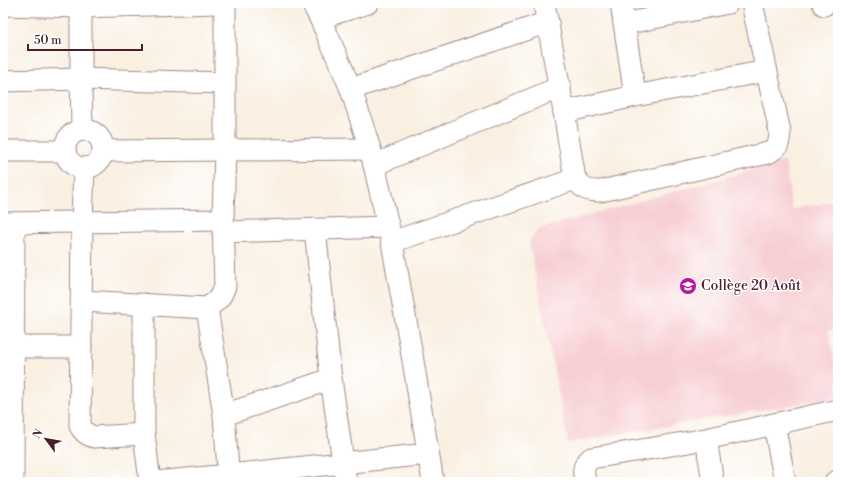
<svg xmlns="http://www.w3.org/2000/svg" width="841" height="485" font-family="'Libre Bodoni',serif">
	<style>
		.built { fill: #f7cfd3 }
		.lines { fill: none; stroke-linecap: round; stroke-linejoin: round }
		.minor-casing { stroke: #a28886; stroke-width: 23 }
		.minor { stroke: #fff; stroke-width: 21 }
		.labels { text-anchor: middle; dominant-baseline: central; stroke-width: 3; stroke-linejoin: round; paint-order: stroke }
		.poi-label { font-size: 14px; fill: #4a1f2b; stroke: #fff; text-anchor: start }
	</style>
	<rect width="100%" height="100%" fill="#fff"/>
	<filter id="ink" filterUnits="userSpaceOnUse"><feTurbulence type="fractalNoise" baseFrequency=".025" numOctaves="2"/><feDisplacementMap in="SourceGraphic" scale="8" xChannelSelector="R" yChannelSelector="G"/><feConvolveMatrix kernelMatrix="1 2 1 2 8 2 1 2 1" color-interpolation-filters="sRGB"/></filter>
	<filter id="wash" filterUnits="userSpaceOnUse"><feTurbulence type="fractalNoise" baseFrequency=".012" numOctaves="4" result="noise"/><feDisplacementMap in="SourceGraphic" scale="16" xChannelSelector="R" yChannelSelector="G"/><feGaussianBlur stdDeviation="0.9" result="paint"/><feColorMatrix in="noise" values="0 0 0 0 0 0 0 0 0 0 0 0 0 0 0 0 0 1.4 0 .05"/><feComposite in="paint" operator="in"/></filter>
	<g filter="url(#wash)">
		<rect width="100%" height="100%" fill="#f9f0e2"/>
		<path class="built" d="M785,161l7,48 46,-9v129l-10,2 10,43v23l-270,46 -39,-201 9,-13z"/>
	</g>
	<g filter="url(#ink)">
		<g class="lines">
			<g class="minor-casing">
				<g id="minor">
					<path d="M81,3v76l1,51"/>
					<path d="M312,3l8,15 31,71 19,60 4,16 18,77 20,113 21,127"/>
					<path d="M544,3l20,109 11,67c9,11 12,12 26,12l167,-38c11,-6 11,-9 12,-21l-28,-129"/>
					<path d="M621,3l14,93"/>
					<path d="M823,3l1,2"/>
					<path d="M3,5l78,2 136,-4"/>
					<path d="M320,18l48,-15"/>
					<path d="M624,24l104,-21"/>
					<path d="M3,81l78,-2 144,4"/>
					<path d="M351,89l197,-67"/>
					<path d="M564,112l71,-16 131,-25"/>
					<circle cx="84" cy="149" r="19"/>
					<path d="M3,151h62"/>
					<path d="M104,151l266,-2"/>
					<path d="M374,165l186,-78"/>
					<path d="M84,169l-2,52 -2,205c3,6 7,9 14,11l50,-3"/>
					<path d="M3,223l220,-3"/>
					<path d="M315,229l16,150 15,103"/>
					<path d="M223,232l165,-5"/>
					<path d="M392,242l183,-63"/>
					<path d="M82,301l125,7c10,-7 14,-10 18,-22l-2,-66 2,-71v-146"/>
					<path d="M144,304v130l6,48"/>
					<path d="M207,308l17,107"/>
					<path d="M13,347h68"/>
					<path d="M774,424l11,58"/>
					<path d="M706,439l7,43"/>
					<path d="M13,482l1,-259"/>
					<path d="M156,482c91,-8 182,-19 272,-28"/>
					<path d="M229,482l-5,-67 107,-36"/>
					<path d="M585,482c-2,-11 -3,-16 6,-24l63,-10 52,-9 132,-29"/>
					<path d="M835,482h3"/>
				</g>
			</g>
			<use href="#minor" class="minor"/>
		</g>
	</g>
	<defs>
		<g id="school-disc" transform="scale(0.9)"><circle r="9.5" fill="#b5179e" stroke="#fff"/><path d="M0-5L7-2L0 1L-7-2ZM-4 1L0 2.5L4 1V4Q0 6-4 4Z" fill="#fff"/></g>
	</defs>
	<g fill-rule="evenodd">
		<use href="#school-disc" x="688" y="286"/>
	</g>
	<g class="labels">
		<g class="poi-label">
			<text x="701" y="286">Collège 20 Août</text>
		</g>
	</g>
	<rect width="841" height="485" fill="none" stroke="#fff" stroke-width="16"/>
	<g transform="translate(46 439) rotate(302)" stroke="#ffffff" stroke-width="3" paint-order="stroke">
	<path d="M0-3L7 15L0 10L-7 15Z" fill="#4a1f2b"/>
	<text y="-6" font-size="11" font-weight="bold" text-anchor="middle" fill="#4a1f2b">N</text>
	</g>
	<path d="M28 44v6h114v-6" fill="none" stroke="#4a1f2b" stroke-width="2"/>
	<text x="34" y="44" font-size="12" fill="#4a1f2b" stroke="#ffffff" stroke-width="3" paint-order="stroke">50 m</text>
</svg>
